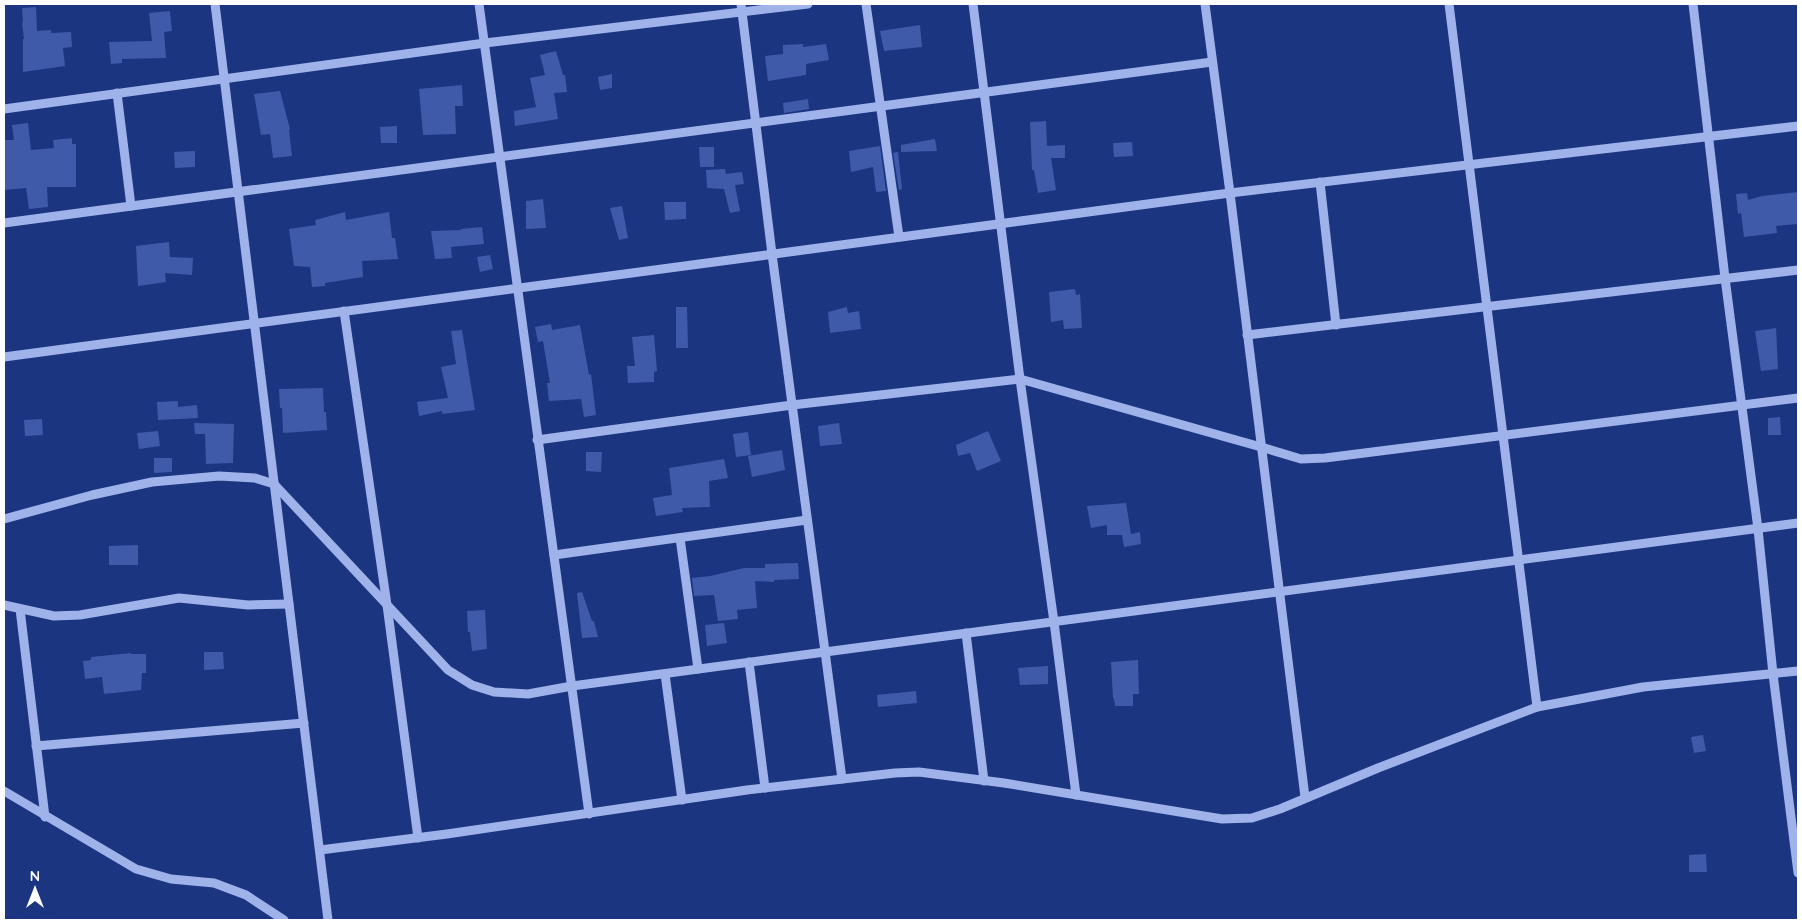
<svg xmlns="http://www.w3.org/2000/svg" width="1802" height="924" font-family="Quicksand,sans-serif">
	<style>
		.building { fill: #3f5aa9 }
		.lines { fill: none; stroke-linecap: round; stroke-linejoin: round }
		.minor { stroke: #9fb3ea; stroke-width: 9 }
	</style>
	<rect width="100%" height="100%" fill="#1b3581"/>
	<g class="building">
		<path d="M36,7l1,24 14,-1v3l20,-1 1,15 -9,1 2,18 -42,6v-33h1l-2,-17h1l-1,-14z"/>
		<path d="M170,11l2,20 -8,1 2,26 -44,1v4l-11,1 -2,-22 43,-1 -3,-28z"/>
		<path d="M920,25l2,22 -38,4 -4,-20z"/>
		<path d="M803,44v3l23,-3 3,16 -23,4v11l-38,6 -3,-25 18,-2v-9z"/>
		<path d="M556,51l7,24h2l2,17 -13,1 4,26 -43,7 -1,-15 22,-4 -6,-29 15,-3 -5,-20z"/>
		<path d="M612,74v14l-12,2 -2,-13z"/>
		<path d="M462,85l1,21h-8l1,28 -33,1 -4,-46z"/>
		<path d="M280,91l10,38 -1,1 3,26 -19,2 -3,-24 -9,1 -7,-41z"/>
		<path d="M808,99l1,10 -25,4 -1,-10z"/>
		<path d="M1046,121l1,25 18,-1v13h-14l5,32 -18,3 -4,-23h-2l-2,-48z"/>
		<path d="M28,123l3,27 23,-2 -1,-8 19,-2v6h4v43h-29l1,20 -19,2 -3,-21 -22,2v-50h10l-2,-15z"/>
		<path d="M397,126v17h-16l-1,-16z"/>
		<path d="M935,139l2,12 -36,1v-7z"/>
		<path d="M1132,142l1,14 -19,1 -1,-14z"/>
		<path d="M880,146l6,45 -10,1 -3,-25 -22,5 -2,-21z"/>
		<path d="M699,147h15v20h-14z"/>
		<path d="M195,151v16l-20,1 -1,-16z"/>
		<path d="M898,152l4,37 -3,1 -6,-37z"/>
		<path d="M725,169l1,5 16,-2 2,12 -9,1 5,26 -10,2 -6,-24 -17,-1 -1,-18z"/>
		<path d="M1798,192v32l-22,2 1,7 -33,4 -3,-24 -3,1 -2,-20 11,-1 1,7 14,-4z"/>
		<path d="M543,199l3,29 -20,1v-28z"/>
		<path d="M664,202h22v17l-21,1z"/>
		<path d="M622,206l6,32 -9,2 -9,-32z"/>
		<path d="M345,212l1,8 43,-8 3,26h3l3,21 -36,2 1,16 -38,6v3l-13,1 -2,-20 -16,-1 -5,-37 27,-4 -1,-5z"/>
		<path d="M482,227l2,17 -33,3 1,11 -17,1 -4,-28 30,-1v-1z"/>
		<path d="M169,242l1,15 23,1 -1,17 -27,-2 1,9 -28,4 -2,-40z"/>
		<path d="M490,255l3,14 -13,3 -3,-15z"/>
		<path d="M1075,289l1,6 4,-1 2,34 -18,1 -1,-9 -12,2 -2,-30z"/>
		<path d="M676,307h11l1,41h-12z"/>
		<path d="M847,307l1,6 11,-2 2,18 -31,4 -2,-21z"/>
		<path d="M551,324l1,6 28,-5 9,50 2,-1 5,41 -12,2 -3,-18 -32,2 -2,-18h3l-7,-42 -5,1 -3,-15z"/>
		<path d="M1776,328l2,41 -17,2 -6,-40z"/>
		<path d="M462,330l13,80 -33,4v-3l-23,5 -2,-14 31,-4 -7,-31 15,-3 -5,-33z"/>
		<path d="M654,335l3,36 -3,1v10l-26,1 -1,-17h8l-3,-29z"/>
		<path d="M323,388l1,24h2l1,18 -44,3 -1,-25h-2l-1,-19z"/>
		<path d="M178,401v6l19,-2 1,13 -40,2 -1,-18z"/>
		<path d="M1780,417l1,18h-13v-17z"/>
		<path d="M42,419l1,16 -18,1 -1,-16z"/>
		<path d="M194,423l40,1 -1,39 -27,1 -1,-30h-10z"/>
		<path d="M839,423l3,21 -22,2 -2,-20z"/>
		<path d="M158,431l2,15 -21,3 -2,-16z"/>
		<path d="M988,431l13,30 -24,10 -7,-18 -12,3 -2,-11z"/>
		<path d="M748,432l3,23 -15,2 -3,-23z"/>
		<path d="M782,450l3,20 -33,7 -4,-21z"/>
		<path d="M586,452h16l-1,20 -15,-1z"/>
		<path d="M154,458h18v14l-18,1z"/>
		<path d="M724,459l4,19 -19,3 1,26 -28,1 1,4 -27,4 -3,-18 19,-3 -3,-27z"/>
		<path d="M1126,503l5,31 9,-2 1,12 -17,3 -2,-12h-15v-10l-16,3 -4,-22z"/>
		<path d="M138,545v20h-29v-19z"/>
		<path d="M798,563l1,16 -25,1v2l-19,-1 2,27 -20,2 1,9 -20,2 -4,-26 -20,1 -2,-18 18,-2 34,-8h21v-4z"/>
		<path d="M582,592l10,29h2l4,16 -16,1 -5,-45z"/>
		<path d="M485,610l2,39 -15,2 -2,-19h-2l-1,-21z"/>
		<path d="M724,623l3,20 -20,3 -2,-21z"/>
		<path d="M204,652h19l1,17 -20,1z"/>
		<path d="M131,653v1h15v19h-4l-1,17 -37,4 -2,-17 -17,2 -2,-18 8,-1v-3z"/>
		<path d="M1138,660l1,34h-6v12h-18l-1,-8h-1l-2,-36z"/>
		<path d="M1048,666v18l-28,1 -2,-17z"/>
		<path d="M916,691l1,12 -39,4 -1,-12z"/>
		<path d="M1703,735l3,16 -12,2 -3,-16z"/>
		<path d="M1706,854l1,18h-18v-17z"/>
	</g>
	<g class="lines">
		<g class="minor">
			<path d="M215,4l113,916"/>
			<path d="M479,4l110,810"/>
			<path d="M741,4l31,250 70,525"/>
			<path d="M866,4l33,233"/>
			<path d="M973,4l47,375 34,243 22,173"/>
			<path d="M1205,4l25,189 75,604"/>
			<path d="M1449,4l88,703"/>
			<path d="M1693,4l32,274 33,251 15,145 25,199"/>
			<path d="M117,93l14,113"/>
			<path d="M4,109l481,-66 323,-39"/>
			<path d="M1320,182l16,143"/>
			<path d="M4,223l1208,-161"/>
			<path d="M344,311l43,294 31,233"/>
			<path d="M1247,335l551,-65"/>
			<path d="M4,357l1226,-164 568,-67"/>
			<path d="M537,440l255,-35 228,-26 241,68 40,12 24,-1 473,-60"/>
			<path d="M4,519l88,-24 60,-13 67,-6 36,2 19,6 174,186 24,15 22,7 34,2 44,-8 253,-34 973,-129"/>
			<path d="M680,538l18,131"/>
			<path d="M554,555l253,-35"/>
			<path d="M4,605l50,11 26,-1 99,-17 69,7 41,-1"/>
			<path d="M20,609l25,208"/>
			<path d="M966,633l18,148"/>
			<path d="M749,662l16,126"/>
			<path d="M665,674l17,126"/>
			<path d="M36,746l268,-23"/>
			<path d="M4,791l132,78 35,10 43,4 32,12 38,25"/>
			<path d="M320,850l127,-16 300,-44 148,-17 24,-1 85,11 218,36 30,-1 28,-9 98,-41 159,-61 106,-20 155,-16"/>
		</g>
	</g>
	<rect width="1802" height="924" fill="none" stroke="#ffffff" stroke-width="10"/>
	<g transform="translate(35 889)" stroke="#1b3581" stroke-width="4" paint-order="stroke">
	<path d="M0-4L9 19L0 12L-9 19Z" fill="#ffffff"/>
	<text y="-8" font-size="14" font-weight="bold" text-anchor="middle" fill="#ffffff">N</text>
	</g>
</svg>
